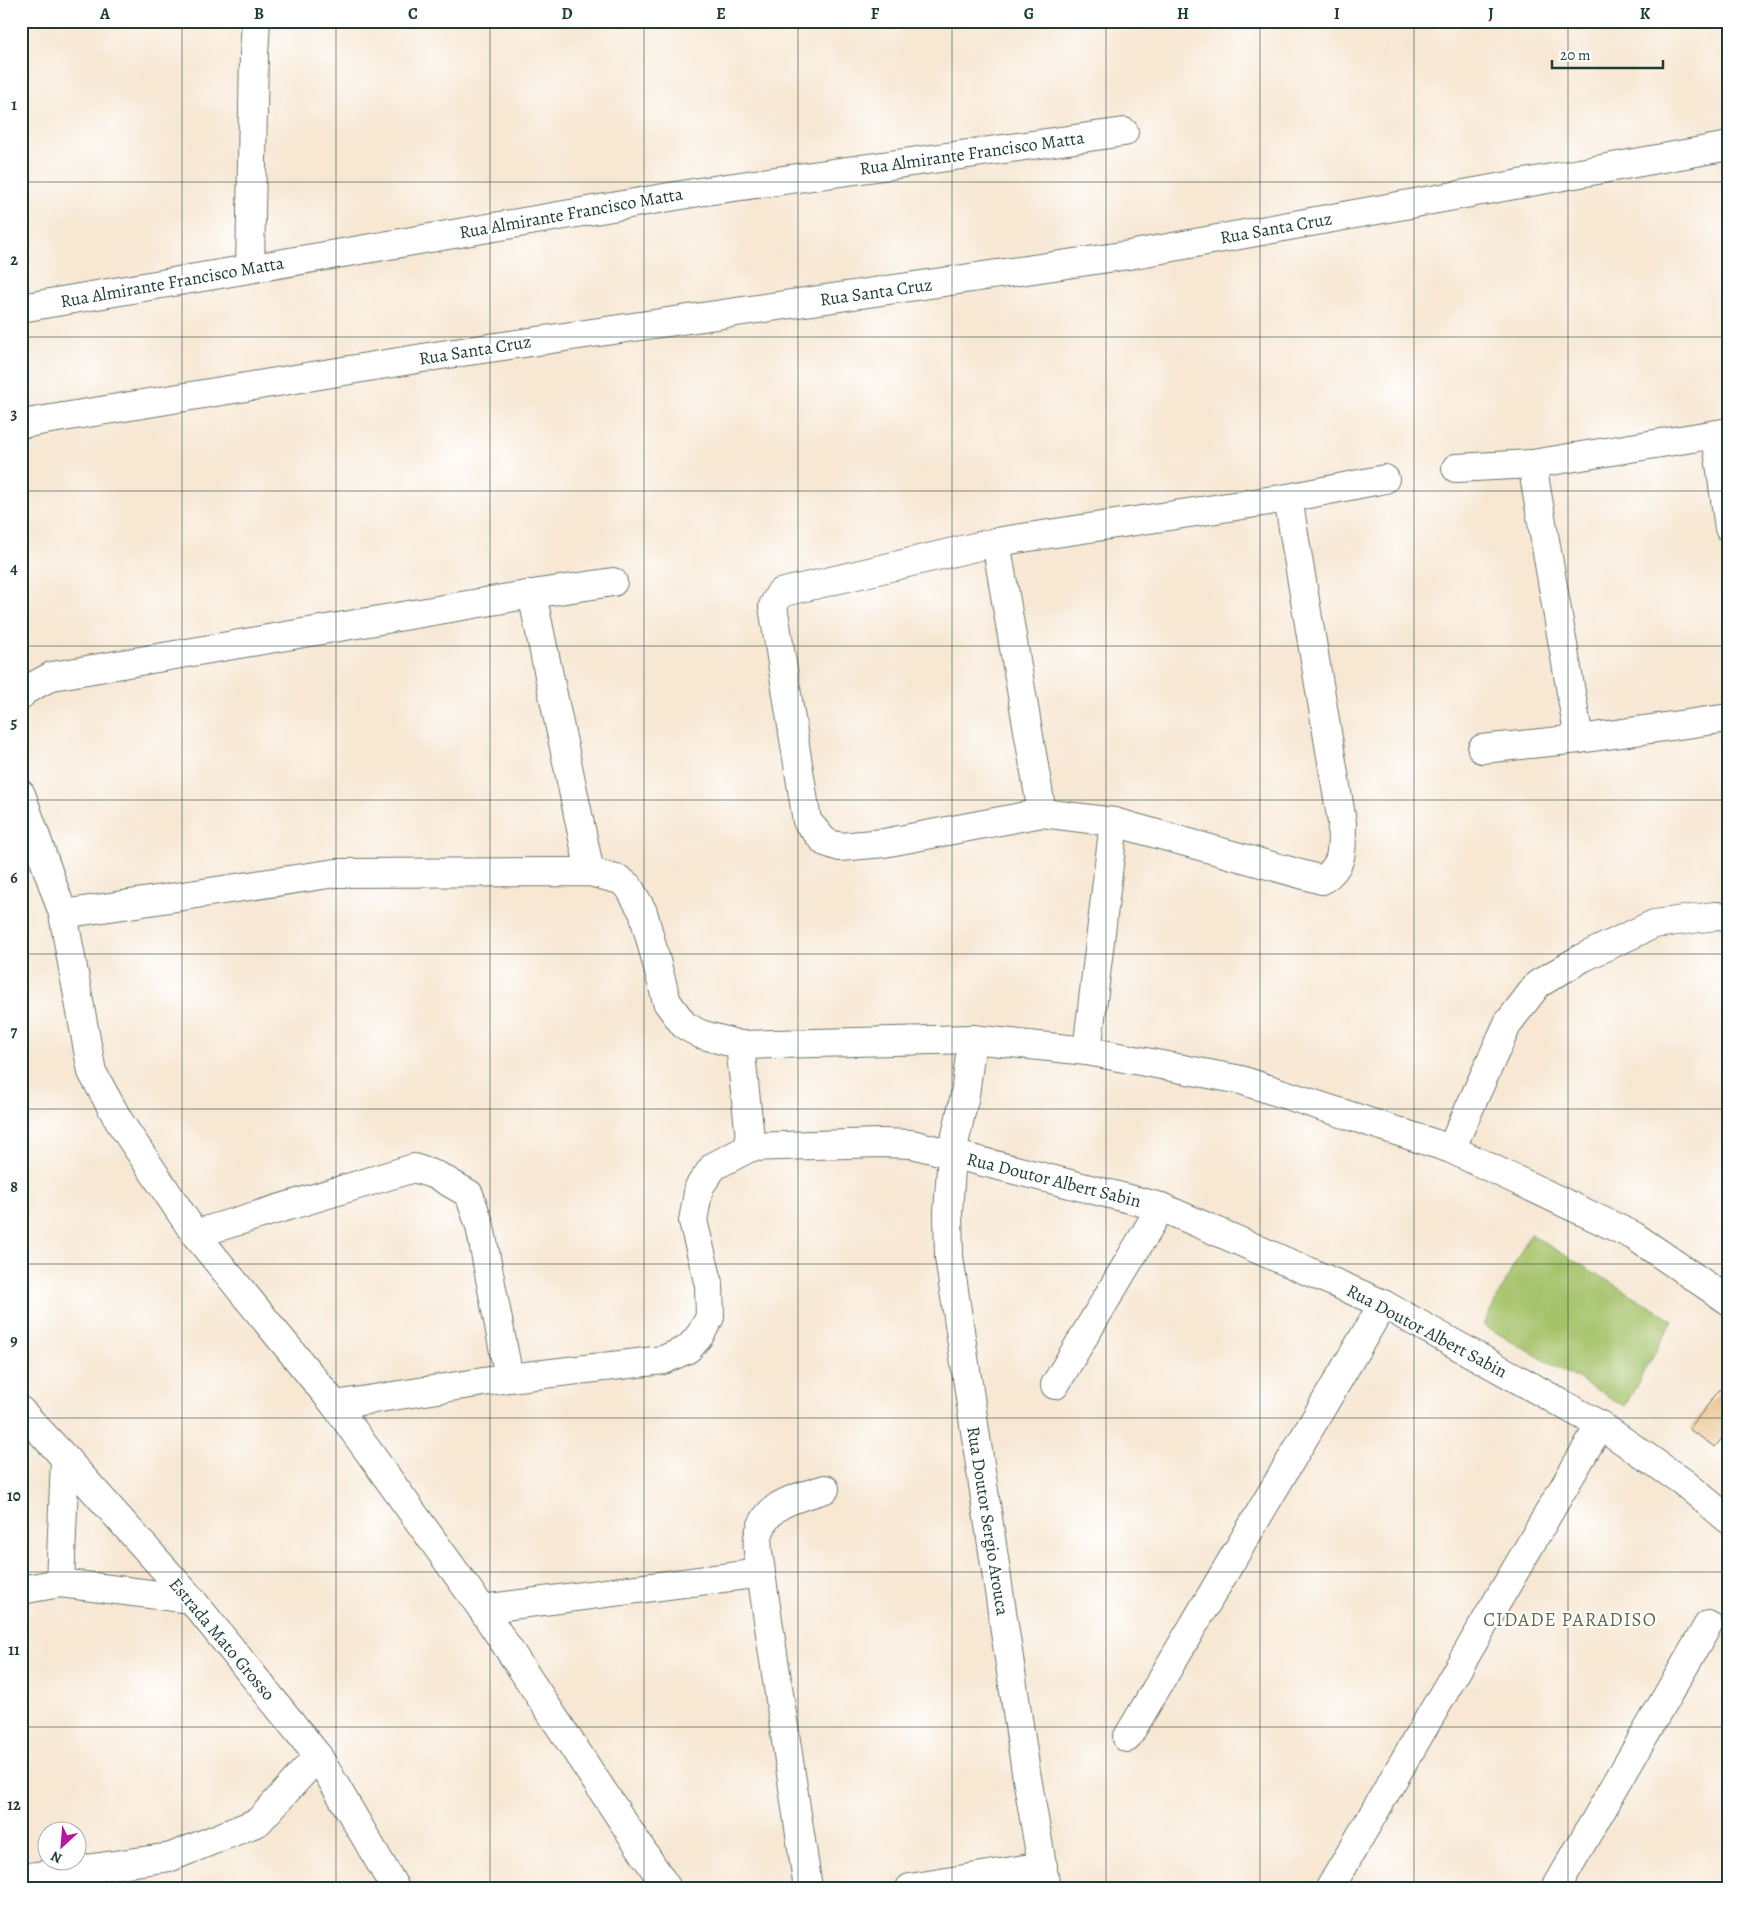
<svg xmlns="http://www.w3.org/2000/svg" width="1750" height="1909" font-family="Alegreya,serif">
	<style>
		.green { fill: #a5c269; stroke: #62804e }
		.building { fill: #e8bc81 }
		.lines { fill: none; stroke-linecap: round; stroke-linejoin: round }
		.minor-casing { stroke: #6b786c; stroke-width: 30 }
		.secondary-casing { stroke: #6b786c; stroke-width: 30 }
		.minor { stroke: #fff; stroke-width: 28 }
		.secondary { stroke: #fff; stroke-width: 28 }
		.grid { fill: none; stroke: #1f3d34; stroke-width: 1; stroke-opacity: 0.55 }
		.labels { text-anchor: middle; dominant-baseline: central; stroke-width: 4; stroke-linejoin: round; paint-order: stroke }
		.street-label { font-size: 18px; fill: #1f3d34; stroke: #fff }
		.neighbourhood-label { font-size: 19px; letter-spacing: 1px; fill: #65694f; stroke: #fff }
		.neatline { fill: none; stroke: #1f3d34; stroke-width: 2 }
		.grid-label { font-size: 16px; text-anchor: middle; font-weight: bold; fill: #1f3d34 }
	</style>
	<rect width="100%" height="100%" fill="#fff"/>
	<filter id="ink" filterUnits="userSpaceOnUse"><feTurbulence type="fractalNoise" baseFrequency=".02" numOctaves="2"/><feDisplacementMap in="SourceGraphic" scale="10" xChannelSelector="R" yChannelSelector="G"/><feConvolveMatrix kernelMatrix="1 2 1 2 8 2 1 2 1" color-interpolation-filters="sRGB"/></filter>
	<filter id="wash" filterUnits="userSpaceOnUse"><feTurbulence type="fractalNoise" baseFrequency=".0096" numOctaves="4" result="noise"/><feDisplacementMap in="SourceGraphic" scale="20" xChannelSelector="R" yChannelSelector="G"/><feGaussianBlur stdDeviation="1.12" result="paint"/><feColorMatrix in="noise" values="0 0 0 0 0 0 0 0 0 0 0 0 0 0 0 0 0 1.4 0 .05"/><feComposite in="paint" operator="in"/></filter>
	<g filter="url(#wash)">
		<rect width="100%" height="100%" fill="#f7e7d3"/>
		<path class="green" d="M1530,1234l143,86 -48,86 -142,-81z"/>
		<g id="blocks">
			<path class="building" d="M1721,1388l8,5v36l-14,18 -26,-18z"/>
		</g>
	</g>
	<g filter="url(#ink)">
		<use href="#blocks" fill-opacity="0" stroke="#6b786c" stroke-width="1"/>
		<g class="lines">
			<g class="minor-casing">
				<g id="minor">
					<path d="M250,268l4,-213 2,-34"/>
					<path d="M21,308l678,-116 425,-60"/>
					<path d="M21,424l420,-69 688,-100 600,-109"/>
					<path d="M1716,435l13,93"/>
					<path d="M1532,464l47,275"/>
					<path d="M1456,468l76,-4 197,-32"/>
					<path d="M996,542l-216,51 -7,13 34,215 18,21 15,5 44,-4 158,-30"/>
					<path d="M532,594l58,278"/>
					<path d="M21,695l3,-4 28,-15 480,-82 81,-12"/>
					<path d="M1482,749l97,-10 150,-21"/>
					<path d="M21,794l42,120 29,158 27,49 76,113 140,171 174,-27 154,-18 25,-11 12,-14 10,-18 -1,-32 -16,-64 6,-34 15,-21 37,-19 130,-4 31,1 249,63 222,97 217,121 83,57 46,38"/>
					<path d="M1114,822l-72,-9 -46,-271 292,-44 97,-19"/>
					<path d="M63,914l273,-41 254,-1 30,8 9,7 14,25 24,90 17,23 16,9 40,11 232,-6 115,12 154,29 210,69 183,87 95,65"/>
					<path d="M972,1039l-7,56 -13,58 -4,60 1,44 77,515 20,116"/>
					<path d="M740,1045l11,102"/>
					<path d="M1087,1051l27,-229 208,58c24,-16 19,-32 20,-58l-54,-324"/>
					<path d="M1451,1149l57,-126 30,-39 44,-26 72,-34 61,-8 14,1"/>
					<path d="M195,1234l219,-66 24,8 31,18 11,32 29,152"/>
					<path d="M1055,1385l106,-178"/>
					<path d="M335,1405l147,204 185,279"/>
					<path d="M60,1583l5,-125"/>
					<path d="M21,1590l39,-7 131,16"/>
					<path d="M482,1609l279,-36"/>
					<path d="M1127,1738l256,-434"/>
					<path d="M21,1878l150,-21 87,-35 60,-66"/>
					<path d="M808,1888l-47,-315c-1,-11 -5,-25 -3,-35 7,-36 37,-39 67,-49"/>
					<path d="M910,1888l133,-22"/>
					<path d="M1330,1888l270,-463"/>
					<path d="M1556,1888l152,-263"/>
				</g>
			</g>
			<g class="secondary-casing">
				<path id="secondary" d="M21,1411l44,47 126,141 127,157 77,132"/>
			</g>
			<use href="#minor" class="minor"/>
			<use href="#secondary" class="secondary"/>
		</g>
	</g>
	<path class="grid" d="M182,21v1867M336,21v1867M490,21v1867M644,21v1867M798,21v1867M952,21v1867M1106,21v1867M1260,21v1867M1414,21v1867M1568,21v1867M21,182h1708M21,337h1708M21,491h1708M21,646h1708M21,800h1708M21,954h1708M21,1109h1708M21,1264h1708M21,1418h1708M21,1572h1708M21,1727h1708"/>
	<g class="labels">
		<g class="street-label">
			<text transform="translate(972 153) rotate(-8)">Rua Almirante Francisco Matta</text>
			<text transform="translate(571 213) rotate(-10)">Rua Almirante Francisco Matta</text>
			<text transform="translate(1276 228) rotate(-10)">Rua Santa Cruz</text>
			<text transform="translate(172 282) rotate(-10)">Rua Almirante Francisco Matta</text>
			<text transform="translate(876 292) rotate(-8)">Rua Santa Cruz</text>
			<text transform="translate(475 350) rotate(-9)">Rua Santa Cruz</text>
			<text transform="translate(1054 1180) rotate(14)">Rua Doutor Albert Sabin</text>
			<text transform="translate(1427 1331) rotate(28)">Rua Doutor Albert Sabin</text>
			<text transform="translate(988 1521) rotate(81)">Rua Doutor Sergio Arouca</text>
			<text transform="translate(222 1639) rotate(50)">Estrada Mato Grosso</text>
		</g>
		<g class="neighbourhood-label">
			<text x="1570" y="1620">CIDADE PARADISO</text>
		</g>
	</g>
	<rect width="1750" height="1909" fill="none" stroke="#fff" stroke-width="55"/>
	<g transform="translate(62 1846) rotate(206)"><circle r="24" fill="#ffffff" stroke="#a5b1ae"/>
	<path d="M0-4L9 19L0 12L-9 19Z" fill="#b5179e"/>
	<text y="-8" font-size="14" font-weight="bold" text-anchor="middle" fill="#1f3d34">N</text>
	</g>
	<path d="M1552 60v8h111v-8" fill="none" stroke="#1f3d34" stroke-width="2.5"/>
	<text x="1560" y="60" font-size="15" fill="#1f3d34" stroke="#ffffff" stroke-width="4" paint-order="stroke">20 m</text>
	<rect x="28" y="28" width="1694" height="1854" class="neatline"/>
	<g class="grid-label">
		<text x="105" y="19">A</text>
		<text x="259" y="19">B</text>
		<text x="413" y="19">C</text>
		<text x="567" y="19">D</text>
		<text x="721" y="19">E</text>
		<text x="875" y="19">F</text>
		<text x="1029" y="19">G</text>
		<text x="1183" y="19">H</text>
		<text x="1337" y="19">I</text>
		<text x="1491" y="19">J</text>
		<text x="1645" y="19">K</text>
		<text x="14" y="110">1</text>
		<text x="14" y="265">2</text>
		<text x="14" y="419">3</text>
		<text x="14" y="574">4</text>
		<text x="14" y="728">5</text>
		<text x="14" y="883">6</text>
		<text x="14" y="1037">7</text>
		<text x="14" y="1192">8</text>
		<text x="14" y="1346">9</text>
		<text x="14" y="1501">10</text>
		<text x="14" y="1655">11</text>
		<text x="14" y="1810">12</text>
	</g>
</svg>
